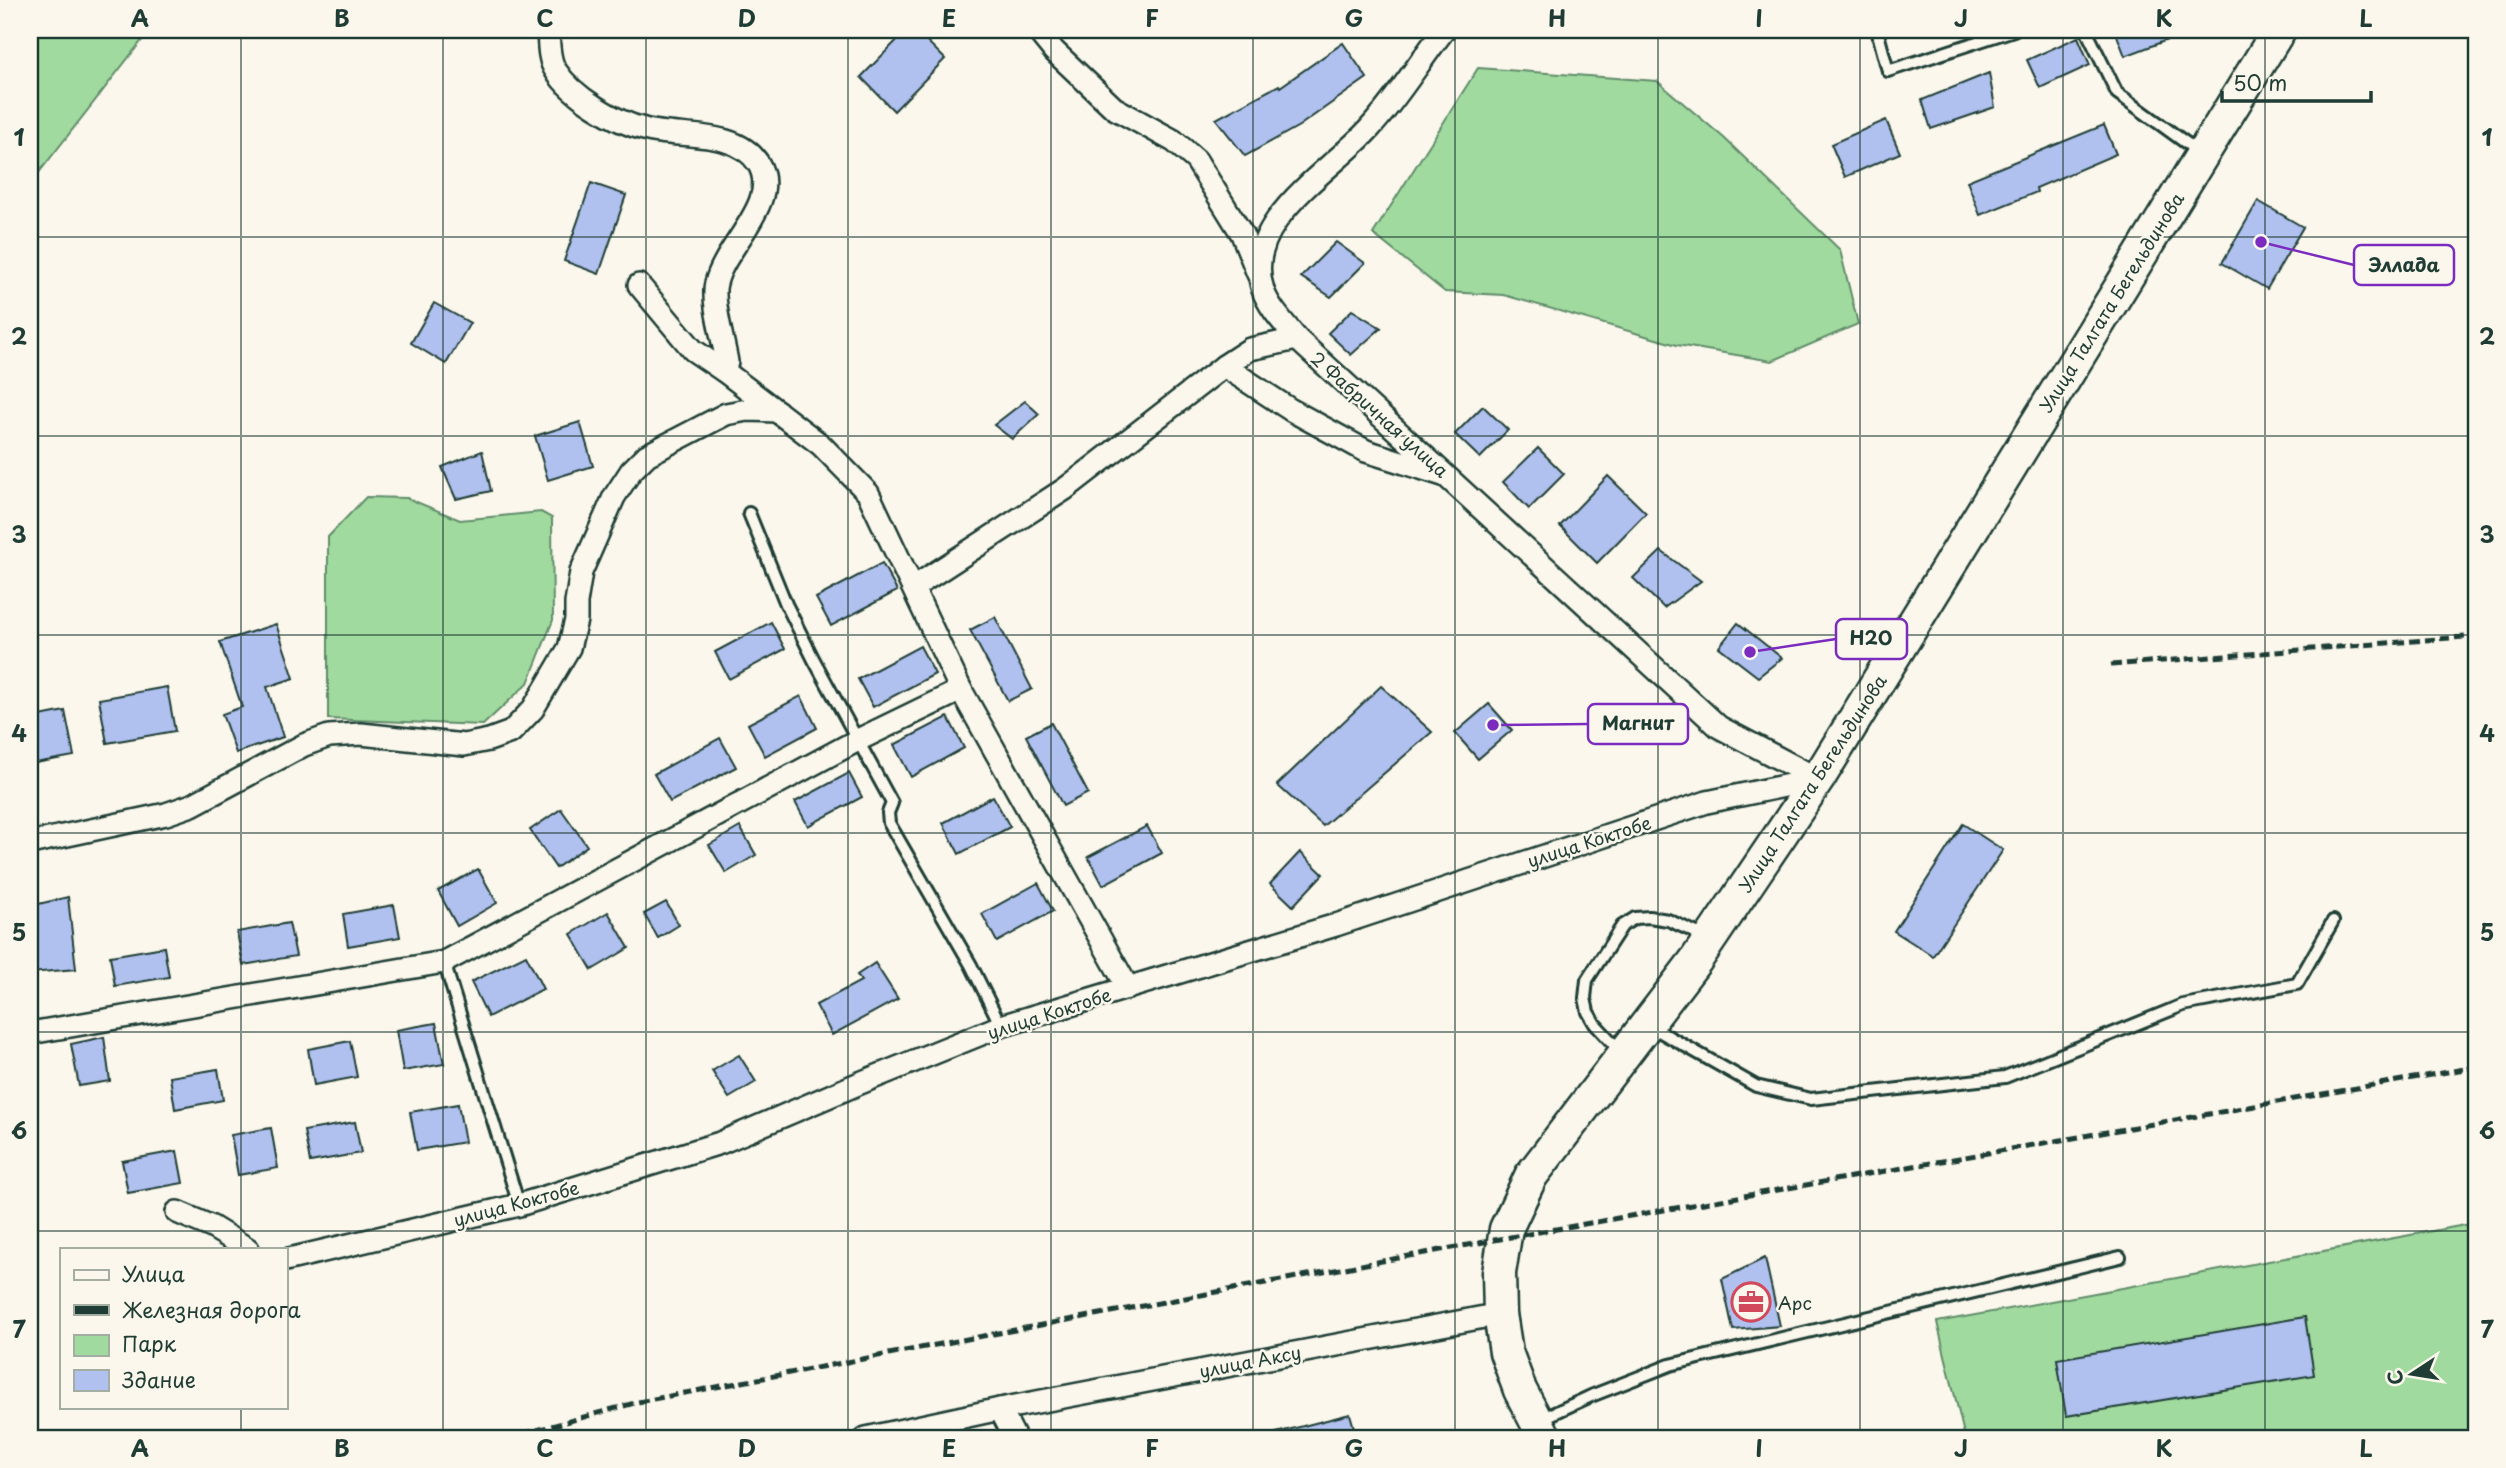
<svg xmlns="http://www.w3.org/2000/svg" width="2506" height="1468" font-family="'Playpen Sans',sans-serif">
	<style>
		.green { fill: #a1da9f; stroke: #608c6a; stroke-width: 2 }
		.building { fill: #b0c0ef; stroke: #1f3d34; stroke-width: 2 }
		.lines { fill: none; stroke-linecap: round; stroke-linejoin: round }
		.lane-casing { stroke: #1f3d34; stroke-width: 16 }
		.street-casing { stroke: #1f3d34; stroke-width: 26 }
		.secondary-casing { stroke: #1f3d34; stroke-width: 37 }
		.lane { stroke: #fbf7ec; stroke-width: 10 }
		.street { stroke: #fbf7ec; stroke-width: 21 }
		.secondary { stroke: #fbf7ec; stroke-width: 32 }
		.rail { stroke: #1f3d34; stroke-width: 5; stroke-dasharray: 10 5; stroke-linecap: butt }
		.grid { fill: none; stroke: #1f3d34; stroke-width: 2; stroke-opacity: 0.55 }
		.labels { text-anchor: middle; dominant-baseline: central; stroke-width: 5; stroke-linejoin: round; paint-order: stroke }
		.street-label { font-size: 18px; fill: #1f3d34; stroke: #fbf7ec }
		.poi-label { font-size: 18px; fill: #1f3d34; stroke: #fbf7ec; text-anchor: start }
		.leader { fill: none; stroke: #7b2cbf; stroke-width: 2.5 }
		.callout-dot { fill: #7b2cbf; stroke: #fbf7ec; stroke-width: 2.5 }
		.callout { fill: #fbf7ec; stroke: #7b2cbf; stroke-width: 2.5 }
		.callout-label { font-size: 19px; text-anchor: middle; font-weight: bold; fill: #1f3d34 }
		.neatline { fill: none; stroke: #1f3d34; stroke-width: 2.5 }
		.grid-label { font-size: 23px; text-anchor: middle; font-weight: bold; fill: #1f3d34 }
	</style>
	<rect width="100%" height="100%" fill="#fbf7ec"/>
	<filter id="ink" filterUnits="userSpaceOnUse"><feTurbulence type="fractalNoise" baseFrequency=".0143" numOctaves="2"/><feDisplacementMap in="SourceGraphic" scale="14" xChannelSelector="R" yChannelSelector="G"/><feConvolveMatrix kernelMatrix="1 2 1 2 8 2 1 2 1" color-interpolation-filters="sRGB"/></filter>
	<g filter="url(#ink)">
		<g class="green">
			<path d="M30,30h120l-120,154z"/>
			<path d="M1478,68l179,13 67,57 116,112 18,74 -86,37 -95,-16 -173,-50 -59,-3 -72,-58z"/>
			<path d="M366,497l41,1 53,22 81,-8 11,6 1,102 -25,63 -45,42 -155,-6v-182z"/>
			<path d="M2476,1223v215h-511l-28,-116z"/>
		</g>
		<g class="building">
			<path d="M907,30h9l29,29 -51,52 -33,-34z"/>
			<path d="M2115,30h76v1l-66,25z"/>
			<path d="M2078,37l12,28 -50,23 -13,-28z"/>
			<path d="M1343,43l24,35 -68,48 -54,30 -29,-37 63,-34 1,2z"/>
			<path d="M1989,73l6,34 -64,22 -9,-29z"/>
			<path d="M1886,120l14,33 -55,24 -14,-33z"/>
			<path d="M2104,125l12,29 -80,34 1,4 -57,23 -13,-34z"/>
			<path d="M591,183l35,12 -27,79 -35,-13z"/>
			<path d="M2258,201l45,26 -36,62 -45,-26z"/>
			<path d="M1336,242l29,21 -34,34 -30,-20z"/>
			<path d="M434,303l36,20 -24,41 -35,-21z"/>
			<path d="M1352,310l29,18 -30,27 -23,-22z"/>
			<path d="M1025,401l14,13 -27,25 -18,-14z"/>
			<path d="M1483,406l25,24 -28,28 -25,-24z"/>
			<path d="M580,422l13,44 -45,14 -13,-44z"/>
			<path d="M1538,448l26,26 -35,35 -26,-27z"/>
			<path d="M482,451l9,40 -35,8 -14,-32z"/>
			<path d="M1608,476l38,37 -49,50 -37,-37z"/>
			<path d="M1661,551l40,30 -37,27 -31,-30z"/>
			<path d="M882,563l15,28 -66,35 -15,-28z"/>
			<path d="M995,617l37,72 -24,12 -38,-71z"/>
			<path d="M771,622l14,27 -56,30 -14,-27z"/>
			<path d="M1738,623l44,35 -24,19 -39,-30z"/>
			<path d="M276,624l18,54 -27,9 16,50 -47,16 -14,-39 20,-7 -22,-65z"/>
			<path d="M920,646l15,28 -62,33 -15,-28z"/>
			<path d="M1381,686l51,46 -109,94 -46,-41z"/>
			<path d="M167,687l8,44 -68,12 -8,-44z"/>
			<path d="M801,696l16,32 -52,28 -17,-32z"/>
			<path d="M1489,704l23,26 -34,29 -23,-26z"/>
			<path d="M65,711l9,45 -44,8v-46z"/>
			<path d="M948,717l16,31 -53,29 -17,-32z"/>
			<path d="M1051,723l37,70 -25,13 -37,-70z"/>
			<path d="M720,738l16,29 -66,35 -16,-28z"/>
			<path d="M849,773l13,24 -54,29 -13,-24z"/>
			<path d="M993,796l17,31 -51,27 -16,-31z"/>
			<path d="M561,809l26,37 -31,22 -26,-38z"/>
			<path d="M1963,824l40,26 -70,106 -39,-25z"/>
			<path d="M1147,826l15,27 -59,32 -15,-28z"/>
			<path d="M740,827l16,28 -30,18 -17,-28z"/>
			<path d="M1300,852l23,22 -30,32 -23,-22z"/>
			<path d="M478,869l19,34 -40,23 -19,-35z"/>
			<path d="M1038,883l15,28 -56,31 -15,-28z"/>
			<path d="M68,897l8,72 -46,4v-67z"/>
			<path d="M666,902l13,23 -21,13 -14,-24z"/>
			<path d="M394,905l6,32 -52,9 -5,-32z"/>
			<path d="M608,912l21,36 -37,22 -21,-36z"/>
			<path d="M289,923l7,33 -53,9 -6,-33z"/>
			<path d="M164,947l5,30 -54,9 -5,-30z"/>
			<path d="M526,955l17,34 -55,28 -17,-35z"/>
			<path d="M875,963l23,36 -66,36 -16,-30 45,-24 -4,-6z"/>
			<path d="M436,1023l8,41 -41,7 -7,-41z"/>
			<path d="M104,1037l6,44 -31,5 -8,-42z"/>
			<path d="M350,1041l7,36 -43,8 -6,-36z"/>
			<path d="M739,1055l17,27 -27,16 -17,-27z"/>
			<path d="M218,1069l5,31 -48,9 -5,-32z"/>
			<path d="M458,1104l7,38 -48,8 -7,-38z"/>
			<path d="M355,1122l6,31 -51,9 -6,-31z"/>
			<path d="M271,1128l7,40 -40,7 -7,-40z"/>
			<path d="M177,1151l6,32 -55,10 -6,-32z"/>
			<path d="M1765,1258l15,68 -47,4 -11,-51z"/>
			<path d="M2305,1317l9,58 -248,41 -9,-57z"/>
			<path d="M1350,1414l7,24h-80l-1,-5z"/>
		</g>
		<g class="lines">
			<g class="lane-casing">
				<g id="lane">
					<path d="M1877,30l11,41 126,-41"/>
					<path d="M2086,30l31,63 83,60"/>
					<path d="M749,513l37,91 28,56 78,143 -4,10 1,10 82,142 30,61"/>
					<path d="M444,962l75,243"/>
					<path d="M1650,1026l106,60 55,13 194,-22 178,-72 114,-21 36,-63"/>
					<path d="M1622,1053l-27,-29 -7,-12 -3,-14 2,-18 35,-54 13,-8 14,-1 19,3 40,18"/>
					<path d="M1539,1420l52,-24 79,-31 450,-108"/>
				</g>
			</g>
			<g class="street-casing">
				<g id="street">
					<path d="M548,30c1,13 0,30 8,41 16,25 59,51 88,58 34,10 91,-1 114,34 24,38 -33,82 -42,120 -5,18 8,59 11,79l-3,9"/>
					<path d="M1037,30l17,21 60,57 60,33 22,19 46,74 16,40"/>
					<path d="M639,285l54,65 31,21 97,74 47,48 93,197 167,298"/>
					<path d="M1297,339c-12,-15 -28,-31 -34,-49 -23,-67 68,-119 106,-161 28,-30 50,-67 75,-99"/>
					<path d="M1224,366l67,44 75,41 77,24"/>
					<path d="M914,587l151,-98 159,-123 26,-17 47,-10 422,388 99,52"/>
					<path d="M30,843l136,-29 26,-9 112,-60 25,-9 32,-2 103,11 25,-5 22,-8 22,-23 36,-61 7,-28v-17l5,-31 33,-75 17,-26 16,-16 79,-41 21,-4 30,1"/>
					<path d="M30,1033l414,-71 414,-222 103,-50"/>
					<path d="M177,1212l35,15 36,22"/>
					<path d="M285,1260l234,-55 201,-62 140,-60 141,-57 335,-101 371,-123 111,-23"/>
					<path d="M1000,1409l15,29"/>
					<path d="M866,1438l134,-29 500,-95"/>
				</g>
			</g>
			<g class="secondary-casing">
				<path id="secondary" d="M1545,1438l-25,-48 -14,-38 -6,-38 -1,-41 7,-44 25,-53 165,-216 122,-181 461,-749"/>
			</g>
			<use href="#lane" class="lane"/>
			<use href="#street" class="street"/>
			<use href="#secondary" class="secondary"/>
			<g class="rail">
				<path d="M2111,665l365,-29"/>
				<path d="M508,1438l130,-36 350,-67 517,-97 971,-171"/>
			</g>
		</g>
	</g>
	<path class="grid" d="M241,30v1219M443,30v1408M646,30v1408M848,30v1408M1051,30v1408M1253,30v1408M1455,30v1408M1658,30v1408M1860,30v1408M2063,30v1408M2265,30v1408M30,237h2446M30,436h2446M30,635h2446M30,833h2446M30,1032h2446M30,1231h2446M241,1407v31"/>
	<defs>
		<g id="office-ring" transform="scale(2.0125)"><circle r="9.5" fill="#fbf7ec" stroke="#d1495b" stroke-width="1.5"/><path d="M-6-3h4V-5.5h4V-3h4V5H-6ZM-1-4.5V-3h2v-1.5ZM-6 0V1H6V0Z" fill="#d1495b"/></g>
	</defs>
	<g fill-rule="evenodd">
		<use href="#office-ring" x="1751" y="1302"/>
	</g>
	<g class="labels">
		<g class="street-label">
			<text transform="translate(2111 302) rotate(-58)">Улица Талгата Бегельдинова</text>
			<text transform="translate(1380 414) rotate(42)">2 Фабричная улица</text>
			<text transform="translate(1812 783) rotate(-57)">Улица Талгата Бегельдинова</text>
			<text transform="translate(1589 841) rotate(-18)">улица Коктобе</text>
			<text transform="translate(1049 1013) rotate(-18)">улица Коктобе</text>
			<text transform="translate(516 1203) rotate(-15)">улица Коктобе</text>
			<text transform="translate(1250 1361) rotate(-11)">улица Аксу</text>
		</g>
		<g class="poi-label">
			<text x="1778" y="1302">Арс</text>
		</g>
	</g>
	<path class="leader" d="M2261 242L2354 265M1750 652L1836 639M1493 725L1588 724"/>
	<g class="callout-dot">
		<circle cx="2261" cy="242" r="7"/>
		<circle cx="1750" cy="652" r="7"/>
		<circle cx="1493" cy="725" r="7"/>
	</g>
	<g class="callout">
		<rect x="2354" y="245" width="100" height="40" rx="7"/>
		<rect x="1836" y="619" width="71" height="40" rx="7"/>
		<rect x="1588" y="704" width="100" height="40" rx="7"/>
	</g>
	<g class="callout-label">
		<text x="2404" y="272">Эллада</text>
		<text x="1871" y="645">H2O</text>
		<text x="1638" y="730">Магнит</text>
	</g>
	<rect width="2506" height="1468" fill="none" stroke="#fbf7ec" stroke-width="77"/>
	<rect x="60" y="1248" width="228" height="161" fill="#fbf7ec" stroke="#a3ada2" stroke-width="2"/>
	<rect x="74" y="1270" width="35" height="10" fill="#fbf7ec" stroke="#a3ada2" stroke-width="2"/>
	<text x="122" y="1282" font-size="21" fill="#1f3d34">Улица</text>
	<rect x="74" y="1305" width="35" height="10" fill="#1f3d34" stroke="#a3ada2" stroke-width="2"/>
	<text x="122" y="1318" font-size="21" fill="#1f3d34">Железная дорога</text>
	<rect x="74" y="1335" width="35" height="21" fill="#a1da9f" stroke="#a3ada2" stroke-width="2"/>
	<text x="122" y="1352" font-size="21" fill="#1f3d34">Парк</text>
	<rect x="74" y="1370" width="35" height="21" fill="#b0c0ef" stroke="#a3ada2" stroke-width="2"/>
	<text x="122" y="1388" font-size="21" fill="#1f3d34">Здание</text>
	<g transform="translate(2412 1374) rotate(258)" stroke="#fbf7ec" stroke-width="5" paint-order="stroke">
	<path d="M0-5L12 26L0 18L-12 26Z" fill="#1f3d34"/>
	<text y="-10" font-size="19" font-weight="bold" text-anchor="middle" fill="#1f3d34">С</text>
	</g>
	<path d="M2222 91v10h149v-10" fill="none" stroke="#1f3d34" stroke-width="3.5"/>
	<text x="2233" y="91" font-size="21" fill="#1f3d34" stroke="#fbf7ec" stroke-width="5" paint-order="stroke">50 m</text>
	<rect x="38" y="38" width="2430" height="1392" class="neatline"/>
	<g class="grid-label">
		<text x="140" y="27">A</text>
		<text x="342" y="27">B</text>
		<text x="545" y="27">C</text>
		<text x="747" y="27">D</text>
		<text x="949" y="27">E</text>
		<text x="1152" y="27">F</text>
		<text x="1354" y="27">G</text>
		<text x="1557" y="27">H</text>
		<text x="1759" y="27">I</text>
		<text x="1961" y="27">J</text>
		<text x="2164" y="27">K</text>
		<text x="2366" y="27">L</text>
		<text x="19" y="146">1</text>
		<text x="2487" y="146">1</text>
		<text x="19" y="345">2</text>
		<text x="2487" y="345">2</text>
		<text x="19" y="543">3</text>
		<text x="2487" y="543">3</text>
		<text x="19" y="742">4</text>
		<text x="2487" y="742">4</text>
		<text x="19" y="941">5</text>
		<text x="2487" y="941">5</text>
		<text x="19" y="1139">6</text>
		<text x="2487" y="1139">6</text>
		<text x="19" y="1338">7</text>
		<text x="2487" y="1338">7</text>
		<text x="140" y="1457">A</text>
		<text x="342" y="1457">B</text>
		<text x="545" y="1457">C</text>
		<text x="747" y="1457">D</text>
		<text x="949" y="1457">E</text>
		<text x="1152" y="1457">F</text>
		<text x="1354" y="1457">G</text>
		<text x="1557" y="1457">H</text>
		<text x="1759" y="1457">I</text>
		<text x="1961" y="1457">J</text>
		<text x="2164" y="1457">K</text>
		<text x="2366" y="1457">L</text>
	</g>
</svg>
